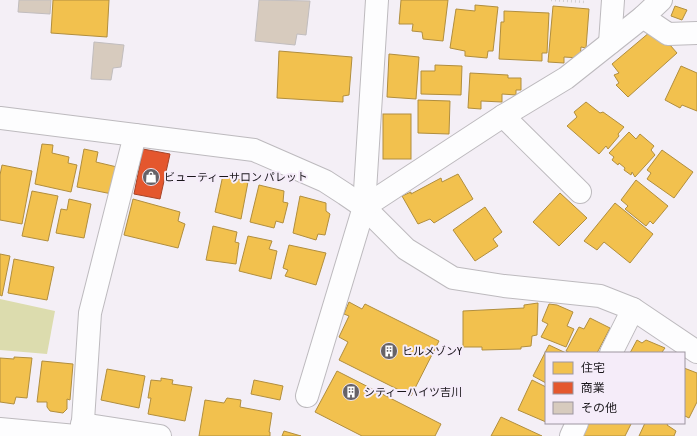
<svg xmlns="http://www.w3.org/2000/svg" width="697" height="436" font-family="'Asap Condensed','Noto Sans JP',sans-serif">
	<style>
		.green { fill: #dcdcae }
		.homes { fill: #f2c14e; stroke: #b18e3e }
		.shops { fill: #e4572e; stroke: #a74428 }
		.building { fill: #d7cbbe; stroke: #c1bdbe }
		.lines { fill: none; stroke-linecap: round; stroke-linejoin: round }
		.minor-casing { stroke: #bdbabe; stroke-width: 24 }
		.path { stroke: #d4d2d4; stroke-width: 2.5; stroke-dasharray: 1 3; stroke-linecap: butt }
		.minor { stroke: #fdfdfe; stroke-width: 22 }
		.labels { text-anchor: middle; dominant-baseline: central; stroke-width: 4; stroke-linejoin: round; paint-order: stroke }
		.poi-label { font-size: 11px; fill: #19161a; stroke: #f5ecf9; text-anchor: start }
	</style>
	<rect width="100%" height="100%" fill="#f4eff6"/>
	<path class="green" d="M0,299l55,12 -8,43 -47,-4z"/>
	<g class="homes">
		<path d="M53,0h56l-2,37 -56,-4z"/>
		<path d="M401,0h47l-5,41 -20,-2 -1,-7 -10,-1 1,-7h-14z"/>
		<path d="M475,5l23,2 -5,44h-5l-1,7 -22,-2v-5l-15,-3 6,-39 19,2z"/>
		<path d="M553,6l36,3 -3,39 -5,-1 -1,11 -16,-1v6l-16,-1z"/>
		<path d="M675,6l12,4 -5,10 -11,-4z"/>
		<path d="M504,11l45,2 -2,40h-5v8l-43,-2 2,-37h3z"/>
		<path d="M650,32l13,5 14,16 -49,44 -12,-12 3,-2 -5,-8 5,-2 -7,-9z"/>
		<path d="M279,51l73,6 -3,38 -6,1v6l-66,-4z"/>
		<path d="M389,54l30,3 -3,42 -29,-2z"/>
		<path d="M435,65l27,1 -1,29 -40,-1v-23h14z"/>
		<path d="M681,66l16,7v38l-15,-6 -2,3 -15,-8z"/>
		<path d="M470,73l38,2v3h13v12h-5v5l-14,-1v8l-21,-1v8l-13,-1z"/>
		<path d="M418,100l32,1 -1,33 -31,-1z"/>
		<path d="M586,102l14,11 3,-1 21,15 -6,7 1,2 -11,13 -2,-3 -7,8 -32,-28 10,-9 -3,-5z"/>
		<rect x="383" y="114" width="28" height="45"/>
		<path d="M629,132l7,7 4,-5 14,12 -3,4 4,5 -20,22 -3,-5 -1,3 -7,-5 1,-2 -6,-5 -1,2 -6,-5 2,-3 -5,-4z"/>
		<path d="M42,144l11,1 -1,8 17,4 -1,6 9,2 -6,27 -36,-8z"/>
		<path d="M84,149l14,3 -2,10 21,5 -5,27 -35,-7z"/>
		<path d="M662,150l31,22 -19,26 -27,-19 4,-6 -4,-3z"/>
		<path d="M2,165l30,6 -10,53 -22,-4v-45z"/>
		<path d="M458,174l15,25 -39,24 -4,-4 -12,5 -16,-28 9,-4v2l30,-16 1,4z"/>
		<path d="M223,175l25,7 -7,37 -26,-7z"/>
		<path d="M636,180l32,26 -15,18 -3,-3 -4,5 -21,-17 3,-3 -7,-6z"/>
		<path d="M259,185l25,6 -1,11 5,1 -5,20 -7,-2 -2,7 -24,-6z"/>
		<path d="M32,191l26,5 -10,45 -26,-5z"/>
		<path d="M560,193l27,25 -28,28 -26,-24z"/>
		<path d="M300,196l26,7v8l4,3 -5,21 -7,-1 -2,6 -23,-7z"/>
		<path d="M69,199l22,5 -7,34 -28,-5 5,-24 6,1z"/>
		<path d="M133,199l47,13 -2,9 7,3 -7,24 -54,-13z"/>
		<path d="M615,203l38,31 -23,29 -26,-21 -7,8 -13,-9z"/>
		<path d="M485,207l17,25 -9,7 5,7 -23,15 -22,-31z"/>
		<path d="M213,226l24,6 -2,10 4,1 -3,21 -30,-4z"/>
		<path d="M248,236l24,5 -3,8 8,2 -6,28 -32,-8z"/>
		<path d="M289,245l37,8 -10,32 -31,-9 3,-6 -5,-2z"/>
		<path d="M0,254l10,2 -8,40 -2,-1z"/>
		<path d="M14,259l40,8 -7,33 -39,-7z"/>
		<path d="M349,302l13,7 3,-5 74,37 -28,55 -72,-36 9,-18 -9,-5 10,-21 -5,-2z"/>
		<path d="M538,303l-1,32 -5,1 -1,10 -10,1v2l-39,1v-3h-19v-36l61,-3v-3z"/>
		<path d="M549,304l8,1 16,7 -6,14 7,3 -8,18 -25,-10 7,-13 -6,-3z"/>
		<path d="M590,318l20,10 -13,25h-27l-4,-2 13,-24 5,2z"/>
		<path d="M637,340l5,3 4,-3 19,8 -3,4 4,1h-36z"/>
		<path d="M549,345l17,8h-20v30l-13,-7z"/>
		<path d="M14,357l18,1 -5,40 -11,-1 -2,7 -14,-2v-44l14,1z"/>
		<path d="M42,361l31,3 -3,36 -3,-1v10l-4,4 -13,-2 -3,-4v-5h-10z"/>
		<path d="M684,368l13,5v29l-8,16 -4,-2 -1,2z"/>
		<path d="M107,369l38,7 -6,32 -38,-8z"/>
		<path d="M337,371l104,53 -6,12h-73l-47,-24z"/>
		<path d="M161,378l12,2 -1,4 20,3 -7,34 -37,-7 3,-16h-3l3,-18 10,1z"/>
		<path d="M254,380l29,6 -3,14 -29,-6z"/>
		<path d="M532,380l14,7v35l-28,-12z"/>
		<path d="M227,398l14,2 -1,7 32,6 -3,19h1v4h-71l6,-36 19,3z"/>
		<path d="M501,417l41,19h-51z"/>
		<path d="M583,423h47l1,1 -6,12h-48z"/>
		<path d="M645,423h23l-1,2 9,6 -2,5h-35z"/>
		<path d="M284,431l17,5h-19z"/>
	</g>
	<path class="shops" d="M143,149l27,5 -10,45 -26,-5z"/>
	<g class="building">
		<path d="M19,0h32l-1,14 -32,-2z"/>
		<path d="M259,0l51,1 -4,34 -9,-1 -2,11 -40,-4z"/>
		<path d="M94,42l30,3 -3,22 -8,1 -2,12 -20,-1z"/>
	</g>
	<g class="lines">
		<g class="minor-casing">
			<g id="minor">
				<path d="M643,17l25,17 29,-1"/>
				<path d="M610,43l3,-43"/>
				<path d="M503,116l77,76"/>
				<path d="M0,118l254,32 71,31 20,13 19,13 42,42 47,29 51,8 96,10 33,13 64,43"/>
				<path d="M364,207l139,-91 63,-38 77,-61 18,-17"/>
				<path d="M611,353l22,-44"/>
				<path d="M307,396l57,-189 13,-207"/>
				<path d="M82,424l78,12"/>
				<path d="M0,429l76,7"/>
				<path d="M82,436l8,-123 45,-178"/>
				<path d="M571,436l6,-13"/>
			</g>
		</g>
		<path class="path" d="M551,0l35,2"/>
		<use href="#minor" class="minor"/>
	</g>
	<defs>
		<g id="shop-disc" transform="scale(0.9)"><circle r="9.5" fill="#666267" stroke="#f5ecf9"/><path d="M-5-2.5h2.3a2.7 3.5 0 0 1 5.4 0H5L5.5 6h-11ZM-1.5-2.5h3a1.5 2.3 0 0 0-3 0Z" fill="#fff"/></g>
		<g id="building-disc" transform="scale(0.9)"><circle r="9.5" fill="#666267" stroke="#f5ecf9"/><path d="M-4-6H4V6H1V3H-1V6H-4ZM-2.5-4.3h1.7v1.8h-1.7ZM.8-4.3h1.7v1.8H.8ZM-2.5-1h1.7V.8h-1.7ZM.8-1h1.7V.8H.8Z" fill="#fff"/></g>
	</defs>
	<g fill-rule="evenodd">
		<use href="#shop-disc" x="151" y="177"/>
		<use href="#building-disc" x="389" y="351"/>
		<use href="#building-disc" x="351" y="392"/>
	</g>
	<g class="labels">
		<g class="poi-label">
			<text x="164" y="177">ビューティーサロン パレット</text>
			<text x="402" y="351">ヒルメゾンY</text>
			<text x="364" y="392">シティーハイツ吉川</text>
		</g>
	</g>
	<rect x="545" y="352" width="140" height="72" fill="#f5ecf9" stroke="#9d96a0"/>
	<rect x="553" y="362" width="20" height="12" fill="#f2c14e" stroke="#9d96a0"/>
	<text x="581" y="372" font-size="12" fill="#19161a">住宅</text>
	<rect x="553" y="382" width="20" height="12" fill="#e4572e" stroke="#9d96a0"/>
	<text x="581" y="392" font-size="12" fill="#19161a">商業</text>
	<rect x="553" y="402" width="20" height="12" fill="#d7cbbe" stroke="#9d96a0"/>
	<text x="581" y="412" font-size="12" fill="#19161a">その他</text>
</svg>
